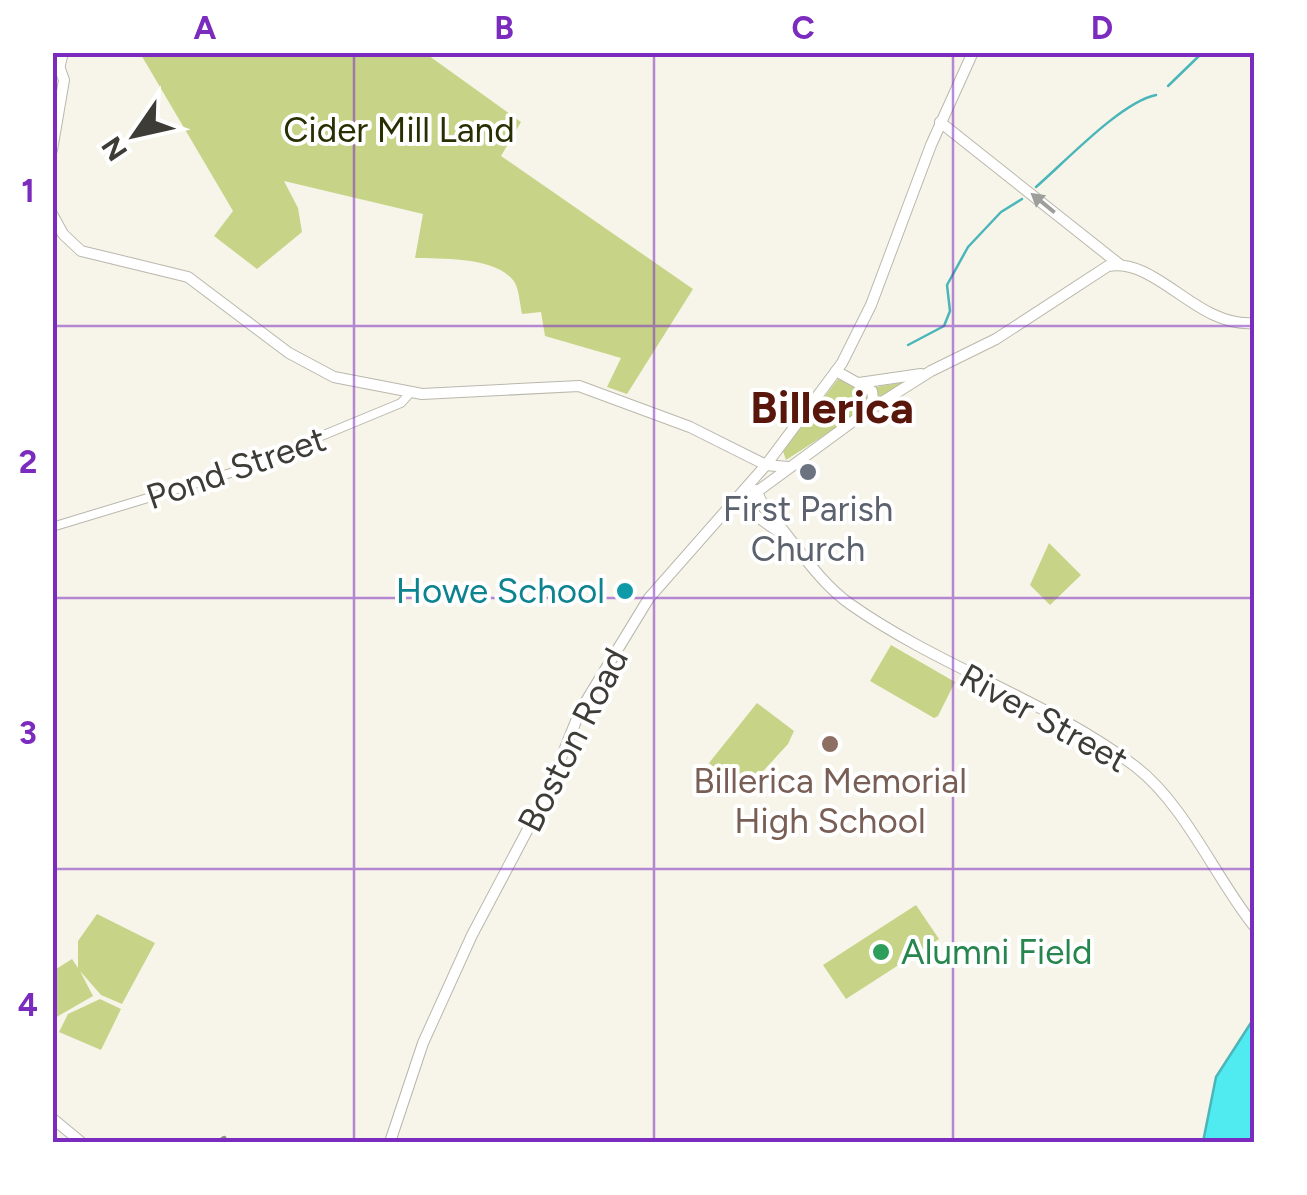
<svg xmlns="http://www.w3.org/2000/svg" width="1307" height="1195" font-family="Figtree,sans-serif">
	<style>
		.green { fill: #c7d488 }
		.water { fill: #50eaf1; stroke: #4ab6b9; stroke-width: 2.5 }
		.lines { fill: none; stroke-linecap: round; stroke-linejoin: round }
		.stream { stroke: #4ab6b9; stroke-width: 2.5 }
		.minor-casing { stroke: #bab7ac; stroke-width: 10 }
		.major-casing { stroke: #bab7ac; stroke-width: 12 }
		.minor { stroke: #fff; stroke-width: 8 }
		.major { stroke: #fff; stroke-width: 10 }
		.rail-casing { stroke: #8e8c84; stroke-width: 6 }
		.rail { stroke: #fff; stroke-width: 2.5; stroke-dasharray: 8; stroke-linecap: butt }
		.oneway { fill: #9e9e9b }
		.grid { fill: none; stroke: #7b2cbf; stroke-width: 2.5; stroke-opacity: 0.55 }
		.worship-dot { fill: #6b7280; stroke: #fff; stroke-width: 4 }
		.culture-dot { fill: #0f9aa8; stroke: #fff; stroke-width: 4 }
		.education-dot { fill: #8d6e63; stroke: #fff; stroke-width: 4 }
		.leisure-dot { fill: #2e9e5b; stroke: #fff; stroke-width: 4 }
		.labels { text-anchor: middle; dominant-baseline: central; stroke-width: 8; stroke-linejoin: round; paint-order: stroke }
		.park-label { font-size: 35px; fill: #292f03; stroke: #fff }
		.street-label { font-size: 35px; fill: #3d3c37; stroke: #fff }
		.worship-label { font-size: 35px; fill: #5b616d; stroke: #fff }
		.culture-label { font-size: 35px; fill: #0d838f; stroke: #fff; text-anchor: end }
		.education-label { font-size: 35px; fill: #785e54; stroke: #fff }
		.leisure-label { font-size: 35px; fill: #27864d; stroke: #fff; text-anchor: start }
		.district-label { font-size: 45px; font-weight: bold; fill: #59160a; stroke: #fff }
		.neatline { fill: none; stroke: #7b2cbf; stroke-width: 4 }
		.grid-label { font-size: 32px; text-anchor: middle; font-weight: bold; fill: #7b2cbf }
	</style>
	<rect width="100%" height="100%" fill="#f7f5e9"/>
	<g class="green">
		<path d="M140,53h285l96,69 -20,34 192,133 -66,105 -20,-7 14,-29 -76,-22 -4,-24 -19,2c-2,-9 -3,-24 -7,-31 -17,-27 -73,-24 -100,-25l8,-44 -139,-33 14,27 4,24 -45,37 -43,-33 19,-25z"/>
		<path d="M838,379l27,10 44,-8 -123,79 -3,-9z"/>
		<path d="M1049,543l32,32 -31,30 -20,-20z"/>
		<path d="M891,645l64,37 -17,34 -4,2 -64,-37z"/>
		<path d="M757,703l37,28 -6,13 -44,48 -35,-29z"/>
		<path d="M916,905l23,34 -93,60 -23,-34z"/>
		<path d="M97,914l58,29 -33,61 -21,-9 -21,-24 13,25 -40,23v-48l19,-12 6,9v-27z"/>
		<path d="M100,999l21,10 -20,41 -42,-18 9,-18z"/>
	</g>
	<path class="water" d="M1254,1018v124h-51l13,-65z"/>
	<g class="lines">
		<g class="stream">
			<path d="M1168,86l34,-33"/>
			<path d="M1036,187c29,-25 85,-85 120,-92"/>
			<path d="M908,345l36,-19 6,-15 -3,-26 21,-38 33,-35 21,-13"/>
		</g>
		<g class="minor-casing">
			<g id="minor">
				<path d="M61,65l3,-13"/>
				<path d="M52,527l185,-56 164,-68 10,-11"/>
			</g>
		</g>
		<g class="major-casing">
			<g id="major">
				<path d="M940,122l179,142"/>
				<path d="M52,150l12,-70 -10,-28"/>
				<path d="M52,214l11,20 18,17 107,26 101,76 45,24 88,17 157,-8 111,41 76,38 22,2"/>
				<path d="M836,371l36,20 1,8 -7,12"/>
				<path d="M859,383l62,-9"/>
				<path d="M756,490l8,17c27,30 53,74 86,97 89,63 201,98 286,163 49,38 79,110 118,159"/>
				<path d="M735,501l51,36"/>
				<path d="M736,507l127,-93 68,-43 65,-32 112,-73c49,-9 89,62 146,57"/>
				<path d="M52,1118l29,24"/>
				<path d="M390,1142l33,-99 49,-108 75,-142 33,-82 69,-113 117,-133 76,-102 29,-58 60,-160 42,-93"/>
			</g>
		</g>
		<use href="#minor" class="minor"/>
		<use href="#major" class="major"/>
		<g class="rail-casing">
			<path id="rail" d="M220,1142l4,-3"/>
		</g>
		<use href="#rail" class="rail"/>
	</g>
	<defs><path id="oneway-solid" d="M-6-.8H1V-3.2L6.5 0L1 3.2V.8H-6Z" transform="scale(2.5)"/></defs>
	<use class="oneway" href="#oneway-solid" transform="translate(1043 203) rotate(-141)"/>
	<path class="grid" d="M354,52v1090M654,52v1090M953,52v1090M52,326h1202M52,598h1202M52,869h1202"/>
	<circle class="worship-dot" cx="808" cy="472" r="10"/>
	<circle class="culture-dot" cx="625" cy="591" r="10"/>
	<circle class="education-dot" cx="830" cy="744" r="10"/>
	<circle class="leisure-dot" cx="881" cy="952" r="10"/>
	<g class="labels">
		<g class="park-label">
			<text x="399" y="130">Cider Mill Land</text>
		</g>
		<g class="street-label">
			<text transform="translate(236 468) rotate(-19)">Pond Street</text>
			<text transform="translate(1044 718) rotate(29)">River Street</text>
			<text transform="translate(573 740) rotate(-63)">Boston Road</text>
		</g>
		<g class="worship-label">
			<text x="808" y="509">First Parish<tspan x="808" dy="40">Church</tspan></text>
		</g>
		<g class="culture-label">
			<text x="605" y="591">Howe School</text>
		</g>
		<g class="education-label">
			<text x="830" y="781">Billerica Memorial<tspan x="830" dy="40">High School</tspan></text>
		</g>
		<g class="leisure-label">
			<text x="901" y="952">Alumni Field</text>
		</g>
		<g class="district-label">
			<text x="832" y="407">Billerica</text>
		</g>
	</g>
	<rect width="1307" height="1195" fill="none" stroke="#ffffff" stroke-width="110"/>
	<g transform="translate(135 135) rotate(236)" stroke="#ffffff" stroke-width="8" paint-order="stroke">
	<path d="M0-8L18 38L0 25L-18 38Z" fill="#3d3c37"/>
	<text y="-15" font-size="28" font-weight="bold" text-anchor="middle" fill="#3d3c37">N</text>
	</g>
	<rect x="55" y="55" width="1197" height="1085" class="neatline"/>
	<g class="grid-label">
		<text x="205" y="39">A</text>
		<text x="504" y="39">B</text>
		<text x="803" y="39">C</text>
		<text x="1102" y="39">D</text>
		<text x="28" y="202">1</text>
		<text x="28" y="473">2</text>
		<text x="28" y="744">3</text>
		<text x="28" y="1016">4</text>
	</g>
</svg>
